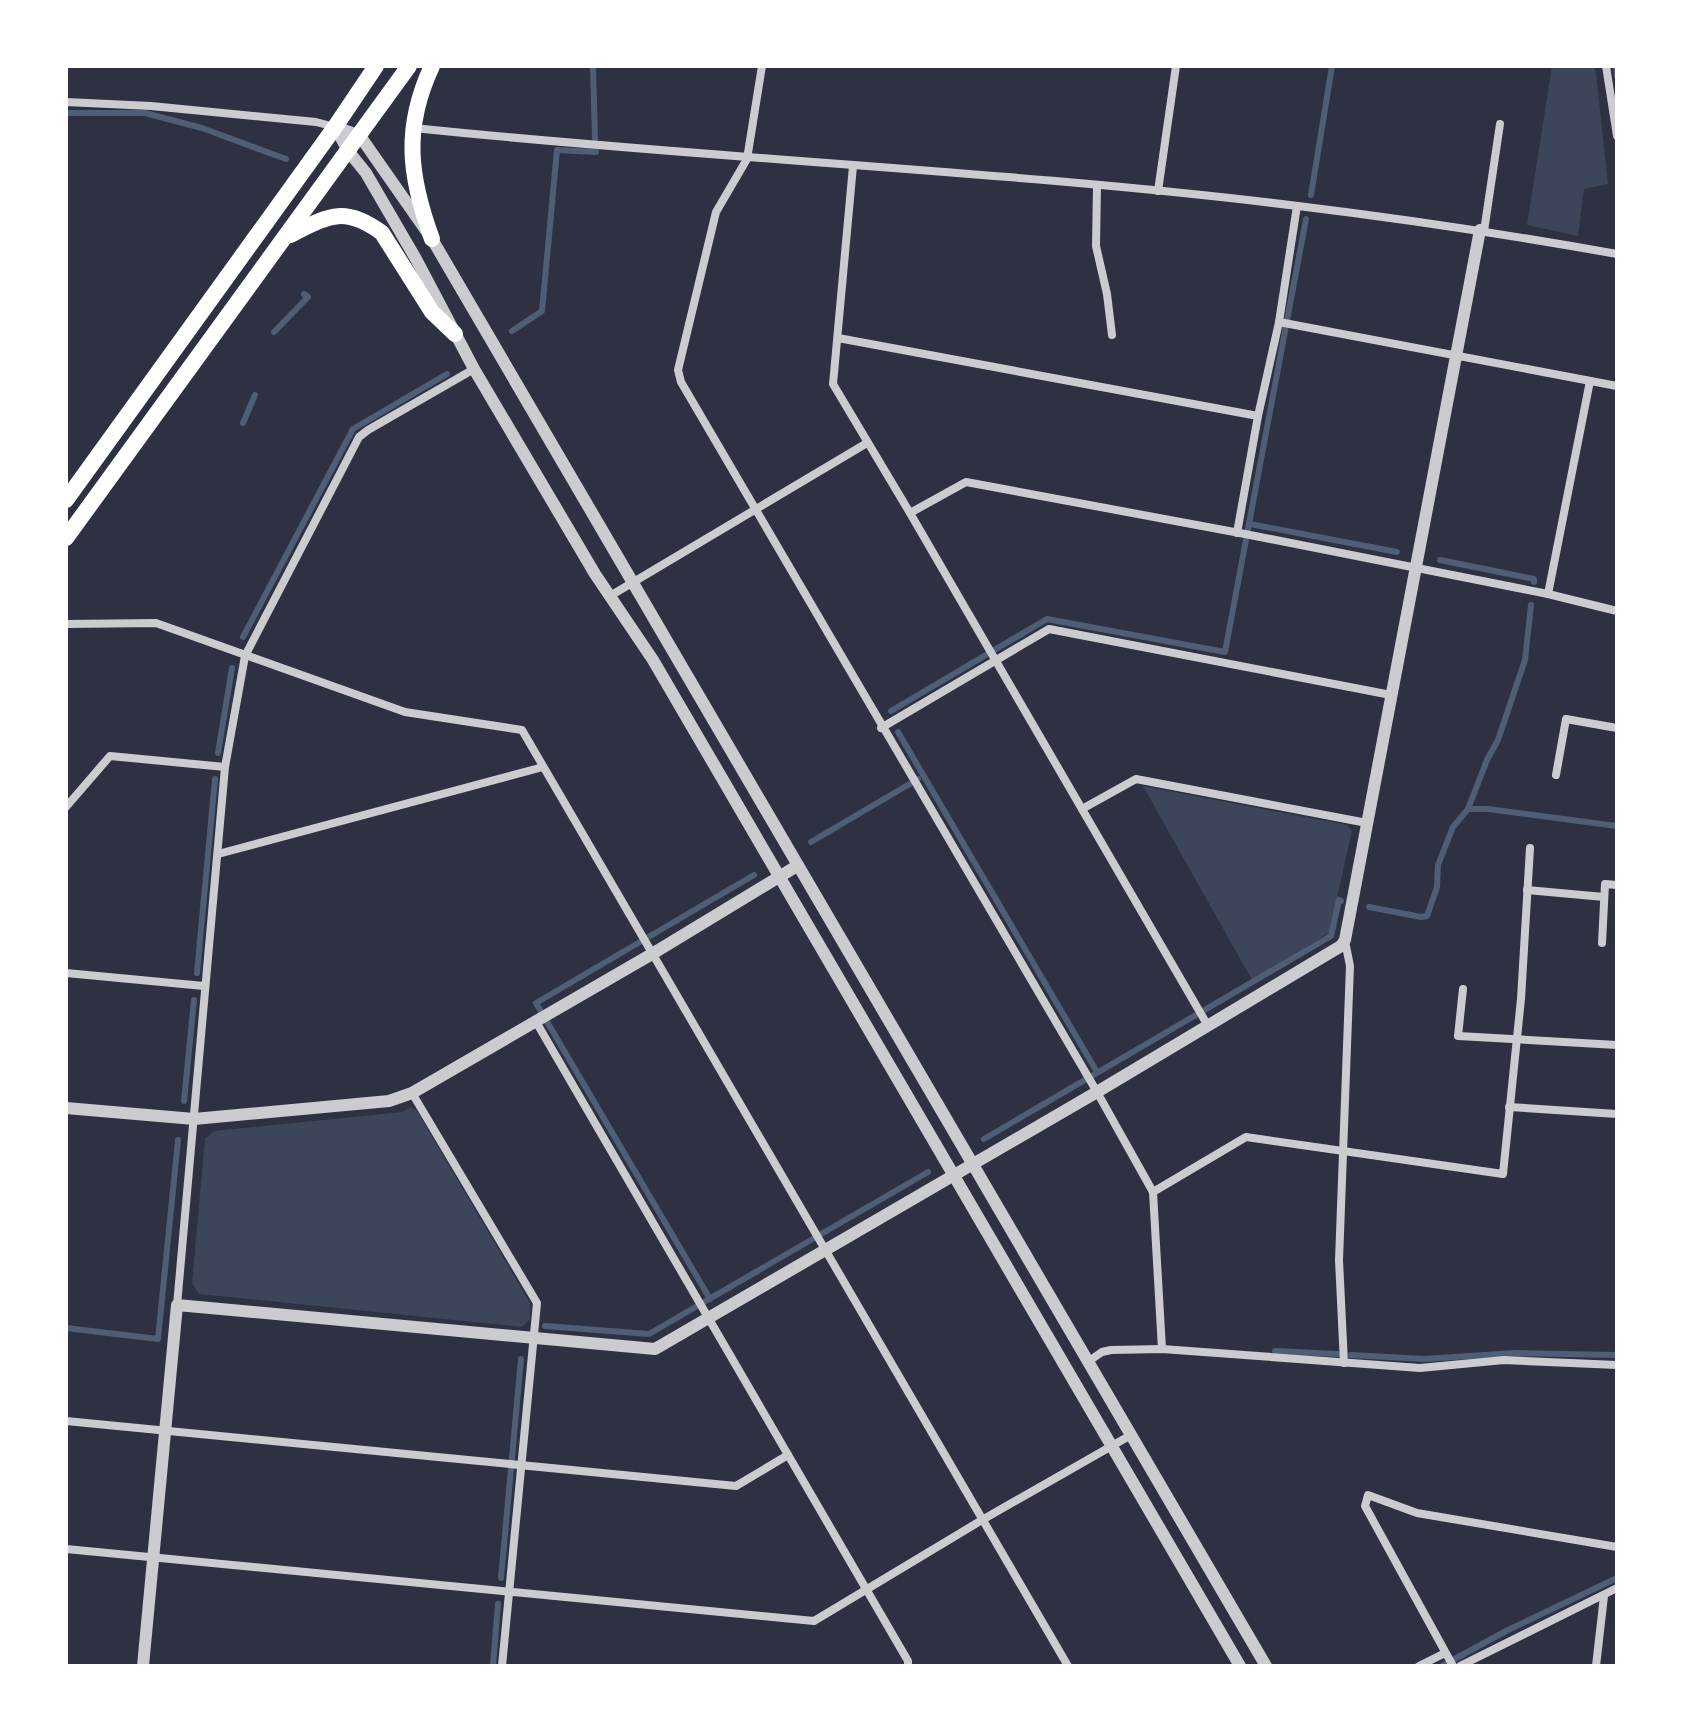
<svg xmlns="http://www.w3.org/2000/svg" width="1683" height="1732" font-family="'DM Sans',sans-serif">
	<style>
		.green { fill: #3c4559 }
		.lines { fill: none; stroke-linecap: round; stroke-linejoin: round }
		.stream { stroke: #4f5d75; stroke-width: 6 }
		.minor { stroke: #caccd0; stroke-width: 8 }
		.tertiary { stroke: #caccd0; stroke-width: 12 }
		.trunk { stroke: #fff; stroke-width: 16 }
	</style>
	<rect width="100%" height="100%" fill="#2d3142"/>
	<g class="green">
		<path d="M1552,66h41l3,6 12,112 -24,5 -6,47 -51,-11z"/>
		<path d="M1143,786l204,39 5,6 -23,102 -77,47z"/>
		<path d="M411,1107l6,4 113,192v16l-8,8 -323,-33 -7,-11 13,-144 9,-8 188,-19z"/>
	</g>
	<g class="lines">
		<g class="stream">
			<path d="M593,66l2,73"/>
			<path d="M1616,66l1,10"/>
			<path d="M66,113h79l57,15 84,31"/>
			<path d="M1311,195l21,-129"/>
			<path d="M512,331l30,-20 15,-161 39,2"/>
			<path d="M274,332l34,-35 -4,-3"/>
			<path d="M243,423l12,-28"/>
			<path d="M1250,524l147,28"/>
			<path d="M1440,560l94,19v3"/>
			<path d="M243,637l110,-208 94,-55"/>
			<path d="M891,711l156,-92 178,33 81,-433"/>
			<path d="M898,732l199,340"/>
			<path d="M218,753l14,-85"/>
			<path d="M1468,809h20l129,17"/>
			<path d="M811,842l107,-63"/>
			<path d="M1369,907l52,10 6,-1 10,-29 1,-22 15,-38 15,-18 19,-49 11,-20 27,-80 6,-55"/>
			<path d="M197,973l18,-194"/>
			<path d="M184,1101l10,-101"/>
			<path d="M984,1139l347,-203 8,-36 2,1"/>
			<path d="M710,1299l-174,-296 218,-128"/>
			<path d="M545,1326l104,8 279,-162"/>
			<path d="M66,1328l92,11 20,-199"/>
			<path d="M1275,1351l63,3"/>
			<path d="M1351,1355l73,4 91,-6 102,2"/>
			<path d="M501,1578l20,-219"/>
			<path d="M493,1666l5,-62"/>
			<path d="M1442,1666l64,-35 111,-53"/>
		</g>
		<g class="minor">
			<path d="M762,66l-15,93 -31,53 -38,158 3,12 416,710 56,100 9,157"/>
			<path d="M1606,66l11,70"/>
			<path d="M66,102l85,4 165,16 19,5"/>
			<path d="M414,128c294,31 591,42 884,78 107,13 213,29 319,48"/>
			<path d="M853,166l-20,218 77,129"/>
			<path d="M1097,186l-1,60 11,48 5,41"/>
			<path d="M1158,191l18,-125"/>
			<path d="M1484,231l16,-107"/>
			<path d="M1279,322l338,64"/>
			<path d="M838,338l420,78"/>
			<path d="M1237,533l21,-117 21,-94 18,-116"/>
			<path d="M1548,594l42,-213"/>
			<path d="M610,596l257,-153"/>
			<path d="M66,624l90,-1 249,89 117,18 546,936"/>
			<path d="M881,728l168,-99 342,66"/>
			<path d="M1556,775l10,-56 51,9"/>
			<path d="M66,807l44,-51 115,11"/>
			<path d="M1082,809l54,-30 231,44"/>
			<path d="M218,854l325,-87"/>
			<path d="M1527,890l77,7"/>
			<path d="M1602,943l3,-59 12,1"/>
			<path d="M66,973l138,13"/>
			<path d="M1463,989l-5,47 159,9"/>
			<path d="M535,1020l373,641v5"/>
			<path d="M1208,1026l-298,-513 56,-31 279,52 303,60 69,17"/>
			<path d="M412,1093l125,210 -35,363"/>
			<path d="M1509,1107l108,7"/>
			<path d="M1153,1192l93,-55 257,37 18,-175 9,-151"/>
			<path d="M177,1305l48,-538 20,-111 114,-219 9,-7 106,-61"/>
			<path d="M1089,1361l13,-9 9,-2 51,-1 258,19 84,-8 113,5"/>
			<path d="M1344,1363l-5,-103 11,-294 -5,-25"/>
			<path d="M66,1421l670,65 52,-31"/>
			<path d="M66,1549l748,72 168,-101 149,-85"/>
			<path d="M1419,1666l26,-13"/>
			<path d="M1453,1666l-88,-160 3,-11 49,18 200,34"/>
			<path d="M1460,1666l157,-78"/>
			<path d="M1596,1666l8,-70"/>
		</g>
		<g class="tertiary">
			<path d="M335,127l25,9 72,103 834,1427"/>
			<path d="M335,127l14,25 17,21 50,86 58,110 121,205 58,86 587,1006"/>
			<path d="M66,1108l128,11 195,-18 23,-8 240,-139 145,-88"/>
			<path d="M143,1666l34,-361 478,44 442,-257 244,-146 4,-6 135,-710"/>
		</g>
		<g class="trunk">
			<path d="M290,235c38,-19 54,-30 92,-2l50,79 23,22"/>
			<path d="M432,239c-23,-63 -29,-111 0,-173"/>
			<path d="M66,500l269,-373 41,-61"/>
			<path d="M66,538l343,-472"/>
		</g>
	</g>
	<rect width="1683" height="1732" fill="none" stroke="#ffffff" stroke-width="136"/>
</svg>
